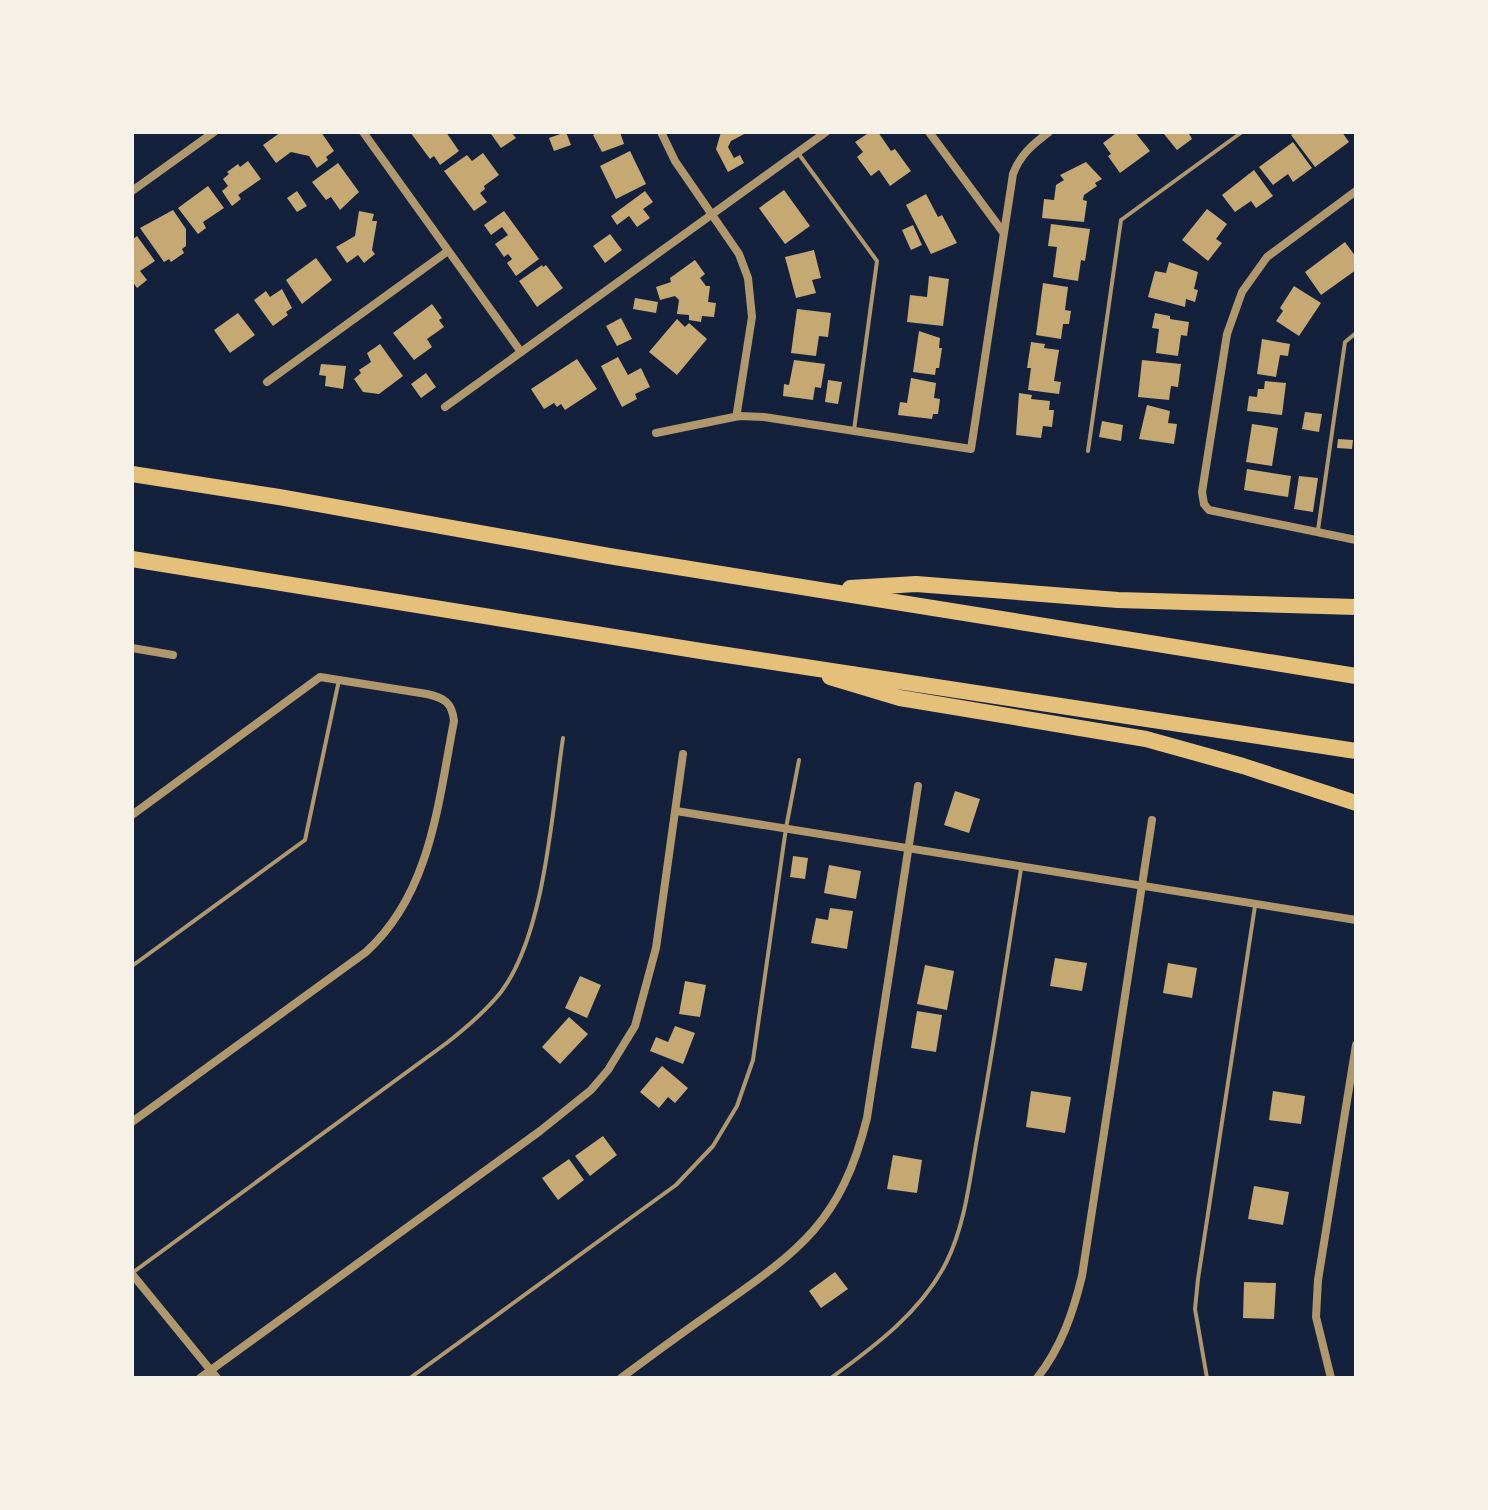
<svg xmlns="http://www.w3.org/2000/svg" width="1488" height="1510" font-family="Commissioner,sans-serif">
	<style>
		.building { fill: #c6a872 }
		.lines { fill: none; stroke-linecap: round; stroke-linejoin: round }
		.service { stroke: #b1986c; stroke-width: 4 }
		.minor { stroke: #b1986c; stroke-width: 8 }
		.motorway { stroke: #e5c07b; stroke-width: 16 }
	</style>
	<rect width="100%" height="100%" fill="#14213d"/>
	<g class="building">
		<path d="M281,132h40l13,19 -8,6 2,3 -11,8 -8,-12 -18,-4 -15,11 -13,-18z"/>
		<path d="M410,132h36l13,19 -19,14 -6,-9 -4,3z"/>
		<path d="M494,132h17l5,6 -15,10 -10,-14z"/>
		<path d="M566,132l5,13 -17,6 -5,-13z"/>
		<path d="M597,132h23l4,12 -22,8 -9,-17z"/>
		<path d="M721,132h27l-17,9 -3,6 6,11 6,-3 4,8 -16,9 -12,-23z"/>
		<path d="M870,132h8l13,19 4,-2 16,22 -21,15 -11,-16 -8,6 -14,-19 6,-5 -8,-10z"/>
		<path d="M1113,132h22l15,19 -30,22 -12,-17 3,-2 -8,-11 12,-9z"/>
		<path d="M1166,132h22l4,7 -15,11 -13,-16z"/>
		<path d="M1295,132h47l7,10 -34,25 -24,-32z"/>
		<path d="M1293,142l19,26 -19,14 -5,-8 -15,11 -14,-18z"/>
		<path d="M630,151l16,33 -30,15 -16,-33z"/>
		<path d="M483,153l16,22 -15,11 1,3 -5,4 7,9 -13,9 -30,-40 23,-16 5,6z"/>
		<path d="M248,161l13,18 -23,16 3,4 -9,7 -10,-15 6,-5 -5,-7 6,-5 -2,-2 11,-8 2,3z"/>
		<path d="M1086,162l16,17 -7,4 2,3 -13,9 -1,5 4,1 -3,21 -42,-4 2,-19 10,1 2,-15 8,-5 -4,-5z"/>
		<path d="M338,163l21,29 -19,18 -9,-13 -5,3 -14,-18z"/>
		<path d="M1254,170l19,26 -17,12 -5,-7 -16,11 -13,-17z"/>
		<path d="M208,186l16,22 -21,14 3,6 -8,6 -20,-26z"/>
		<path d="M784,190l26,36 -25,18 -26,-36z"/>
		<path d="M297,191l10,15 -10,6 -10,-14z"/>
		<path d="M645,191l8,11 -10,7 7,9 -13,9 -8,-11 -12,9 -6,-9z"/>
		<path d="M926,194l12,23 4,-2 15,28 -26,11 -25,-49z"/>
		<path d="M1207,209l20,15 -11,15 6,4 -14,18 -26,-21z"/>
		<path d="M173,210l13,19v17l-4,3 2,4 -13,9 -2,-3 -5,3 -24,-34z"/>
		<path d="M359,211l15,3 -2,7h5l-5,29 3,4 -11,9 -6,-8 -11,8 -11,-16 19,-11z"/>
		<path d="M504,211l35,48 -23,17 -9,-13 5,-4 -4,-5 -4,3 -9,-13 13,-9 -6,-8 -11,8 -7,-10z"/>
		<path d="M1051,224l39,5 -5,32 -4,-1 -3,21 -25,-4 4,-30 -9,-1z"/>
		<path d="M913,225l9,20 -11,5 -9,-20z"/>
		<path d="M610,234l12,16 -17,13 -12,-17z"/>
		<path d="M137,236l18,25 -15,10 7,9 -10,8 -5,-7v-41z"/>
		<path d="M1345,242l11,15v13l-35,25 -16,-23z"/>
		<path d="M814,250l7,28 -9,2 4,13 -20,5 -11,-41z"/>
		<path d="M316,258l16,22 -30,24 -16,-24z"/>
		<path d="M695,260l10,14 -5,4 6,8h4l-2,16 8,1 -2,14 -12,-1 -1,6 -12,-2v-5l-12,-1 2,-14 -4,-4 -15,4 -4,-13 15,-5 -1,-4z"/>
		<path d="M1169,262l29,10 -4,17 4,1 -3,12 -9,-3 -1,8 -37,-10 7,-26 11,2z"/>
		<path d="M542,265l1,2 3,-2 17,23 -26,19 -18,-26z"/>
		<path d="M929,276l20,3 -6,47 -36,-4 3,-27 17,2z"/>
		<path d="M1043,283l25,4 -3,23 6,1 -2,13h-6l-2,15 -25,-4z"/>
		<path d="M1294,286l27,17 -22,33 -23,-15 7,-10 -3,-3z"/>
		<path d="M282,289l10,19 -6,4 2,3 -15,11 -19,-26 12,-9 4,6z"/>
		<path d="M635,298l23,4 -2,11 -23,-4z"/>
		<path d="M432,304l10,14 -3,2 5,7 -17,12 5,8 -18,13 -21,-27z"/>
		<path d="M797,309l34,4 -3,24 -9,-1 -3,20 -25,-3z"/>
		<path d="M238,313l17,22 -25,18 -16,-23z"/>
		<path d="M1155,313l15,3v3l19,3 -2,14 -6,-1 -3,21 -22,-3 3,-24 -7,-1z"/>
		<path d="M621,318l11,21 -15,7 -11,-20z"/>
		<path d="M677,319l8,8 4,-4 18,16 -30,36 -28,-23z"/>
		<path d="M919,331l21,7 -1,10h3l-3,20h-3l-1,7 -22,-3z"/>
		<path d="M1262,339l28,5 -2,12 -8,-1 -4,22 -19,-3z"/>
		<path d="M1031,342l14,2 -1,4 15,2 -5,31 7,1 -2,12 -31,-4 3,-22h-4z"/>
		<path d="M380,344l23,32 -24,18 -16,-2 -9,-13 7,-6 -2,-3 12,-8 -4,-9z"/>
		<path d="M618,357l10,18 13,-7 9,19 -15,7 2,5 -15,8 -21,-41z"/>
		<path d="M577,359l20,30 -32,21 -4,-6 -4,3 -3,-4 -10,6 -13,-20z"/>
		<path d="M794,360l31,4 -4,24 -6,-1 -2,13 -30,-4 1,-12 5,1z"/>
		<path d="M1142,360l39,4 -3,23 -7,-1 -2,14 -31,-3z"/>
		<path d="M321,364l25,2 -3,23 -18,-3 1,-10 -7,-1z"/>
		<path d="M426,373l10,14 -15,11 -10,-14z"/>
		<path d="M911,378l25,5 -2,15 6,1 -2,15h-5l-1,5 -34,-4 2,-13 7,1z"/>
		<path d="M828,380l14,2 -4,22 -13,-2z"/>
		<path d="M1265,381l21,2 -4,32 -35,-4 2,-15 8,1 1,-8h6z"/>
		<path d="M1019,393l13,2 -1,4 19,2 -1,9h5l-2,17 -9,-1 -2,12 -25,-3z"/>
		<path d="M1147,405l23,6 -2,12 9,1 -3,20 -35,-5z"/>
		<path d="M1305,412l17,2 -3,18 -17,-3z"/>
		<path d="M1102,421l21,4 -2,16 -22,-4z"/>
		<path d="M1252,424l26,4 -6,38 -26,-4z"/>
		<path d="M1338,439l15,1 -1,9 -15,-1z"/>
		<path d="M1247,469l44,7 -3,21 -44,-7z"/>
		<path d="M1299,476l19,2 -5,34 -19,-3z"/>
		<path d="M955,791l25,8 -11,34 -25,-8z"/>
		<path d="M793,856l15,2 -3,21 -15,-2z"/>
		<path d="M829,865l32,6 -5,28 -32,-6z"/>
		<path d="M830,908l23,3 -6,38 -36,-6 5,-25 12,2z"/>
		<path d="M1055,958l32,5 -5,28 -32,-5z"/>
		<path d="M1168,963l29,5 -5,30 -29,-5z"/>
		<path d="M925,965l29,6 -7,39 -30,-6z"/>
		<path d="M580,976l21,9 -14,33 -22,-10z"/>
		<path d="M685,981l21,4 -6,32 -21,-3z"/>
		<path d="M917,1011l25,4 -6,37 -25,-4z"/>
		<path d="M569,1017l19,17 -28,30 -18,-17z"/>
		<path d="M675,1026l20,7 -12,31 -33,-13 6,-14 12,5z"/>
		<path d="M662,1066l26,22 -13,15 -7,-6 -9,11 -19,-16z"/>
		<path d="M1031,1091l40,6 -6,36 -39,-6z"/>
		<path d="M1273,1091l32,5 -4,28 -32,-4z"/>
		<path d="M603,1136l14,19 -27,21 -15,-20z"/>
		<path d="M893,1155l29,5 -5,33 -30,-4z"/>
		<path d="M569,1159l15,21 -26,20 -16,-22z"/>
		<path d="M1254,1186l35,6 -6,33 -35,-6z"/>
		<path d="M835,1272l13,17 -27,19 -12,-17z"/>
		<path d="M1244,1282l32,1 -2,36 -31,-1z"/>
	</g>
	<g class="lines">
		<g class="service">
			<path d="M798,153l79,108 -23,169"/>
			<path d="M1088,451l33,-231 121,-88"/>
			<path d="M1318,530l27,-188 11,-9"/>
			<path d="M132,966l173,-126 34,-160"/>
			<path d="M132,1273l316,-231c19,-15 37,-30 53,-50 44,-58 51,-181 62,-254"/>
			<path d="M410,1378l266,-193 37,-39 24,-40 16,-46 33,-232 13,-68"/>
			<path d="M831,1378c44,-32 90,-66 115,-115 20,-40 24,-87 32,-130 16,-88 29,-176 43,-264"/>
			<path d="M1207,1378l-12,-69 3,-30 57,-373"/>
		</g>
		<g class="minor">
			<path d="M363,132l158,220"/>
			<path d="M661,132l14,29 64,93 9,24 4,39 -15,95 2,4"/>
			<path d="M929,132l74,100"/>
			<path d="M132,191l82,-59"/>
			<path d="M1356,191l-89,66 -25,35 -15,42 -25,158 2,12 5,6 147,30"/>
			<path d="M267,382l181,-131"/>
			<path d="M445,407l381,-275"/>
			<path d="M656,433l83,-17 25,1 207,32 42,-275c7,-19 20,-30 36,-42"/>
			<path d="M132,648l41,7"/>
			<path d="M676,811l680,109"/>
			<path d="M132,815l188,-138 107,17c17,4 25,8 27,27 -16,82 -23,172 -88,231l-234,170"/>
			<path d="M132,1274l85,104"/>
			<path d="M200,1378l340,-247 51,-41 17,-20 27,-44 21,-78 27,-194"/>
			<path d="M621,1378c31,-23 62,-46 94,-68 84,-59 126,-87 152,-192l51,-332"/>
			<path d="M1037,1378c24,-30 36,-65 45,-102l70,-456"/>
			<path d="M1331,1378l-15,-61 2,-37 38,-235"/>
		</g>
		<g class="motorway">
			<path d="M132,474l147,23 330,59 747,120"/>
			<path d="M132,559l575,93 649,99"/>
			<path d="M850,588l66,-4 202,16 238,7"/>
			<path d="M830,677l70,21 246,41 97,27 113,37"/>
		</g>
	</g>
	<rect width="1488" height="1510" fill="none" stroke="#f6f1e7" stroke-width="268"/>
</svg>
